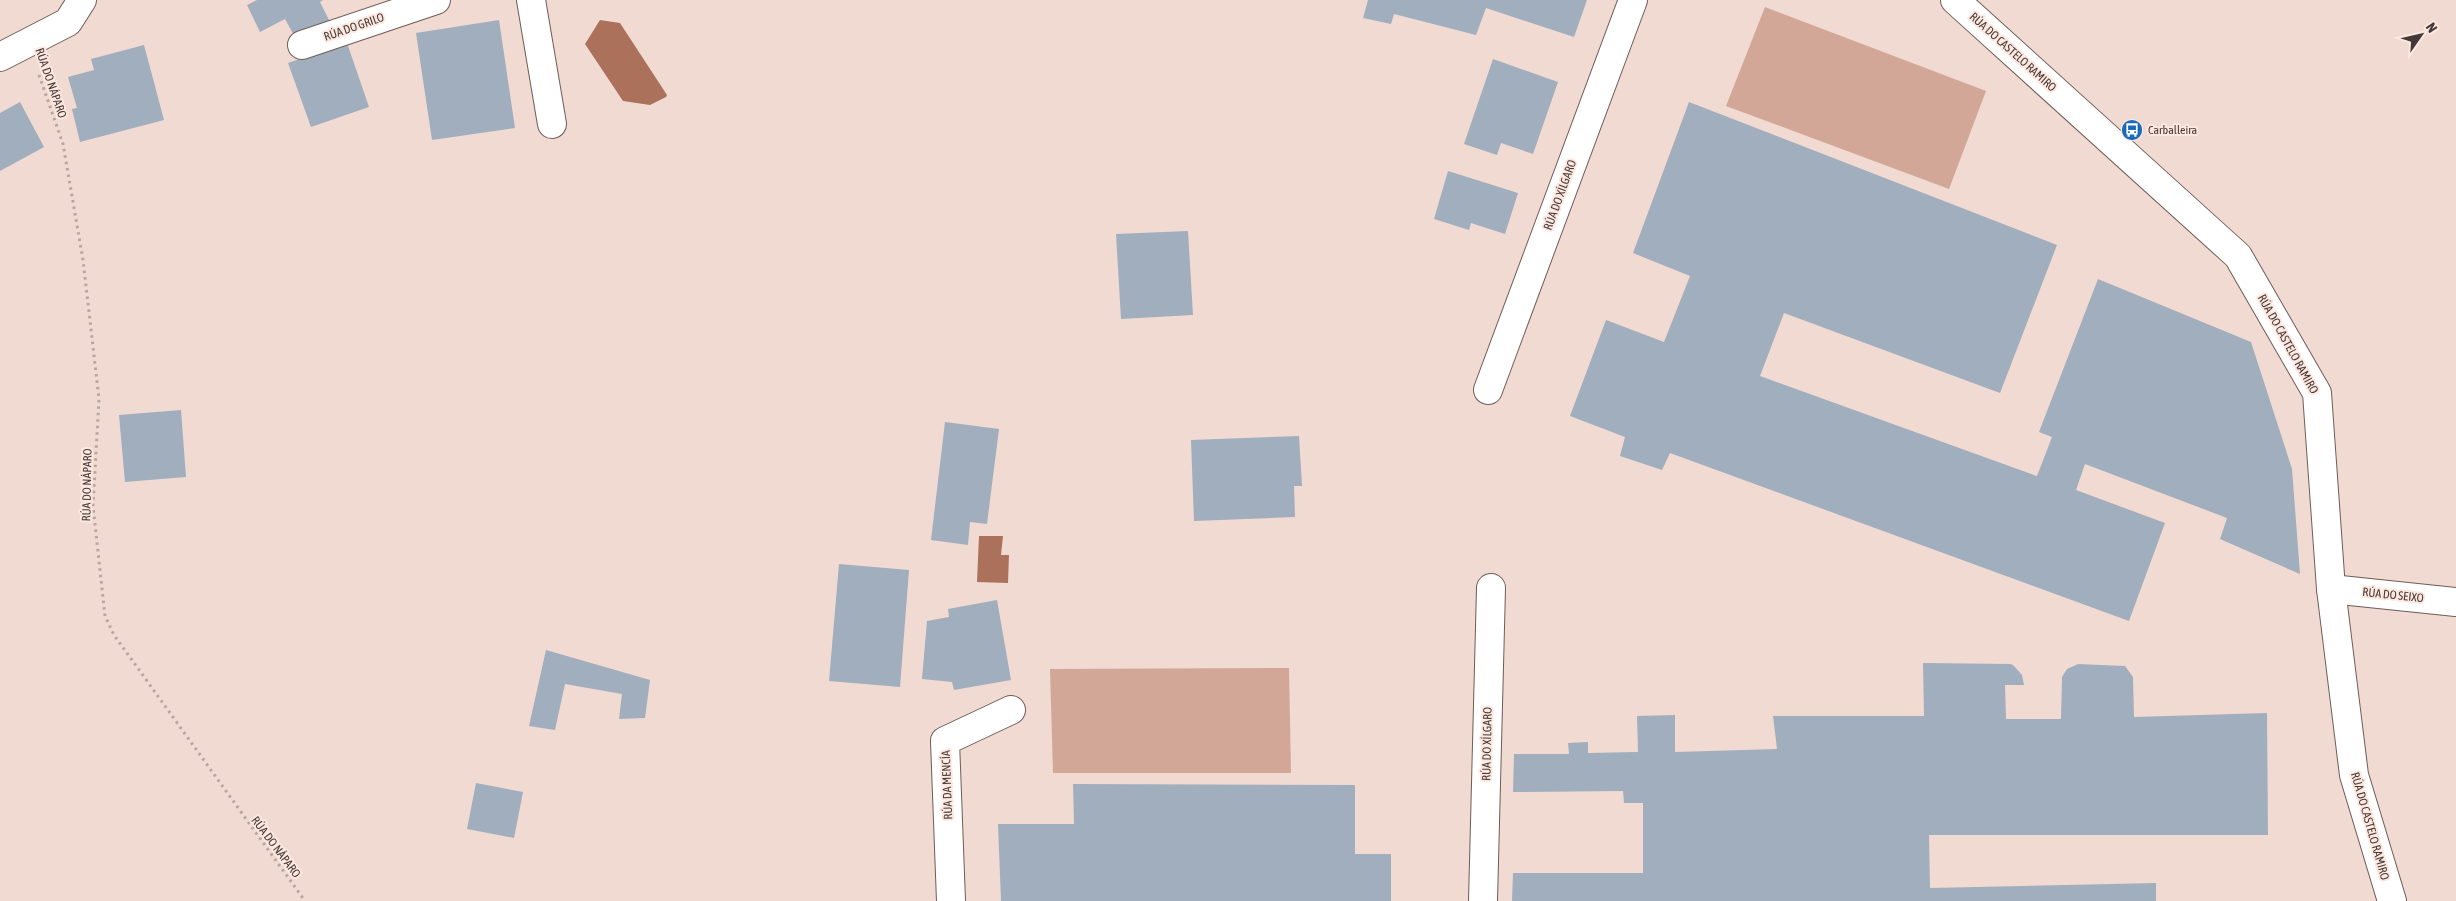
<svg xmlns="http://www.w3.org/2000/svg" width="2456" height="901" font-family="'Asap Condensed',sans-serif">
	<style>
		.green { fill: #d2a797 }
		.water { fill: #ac715b }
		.building { fill: #a1aebd }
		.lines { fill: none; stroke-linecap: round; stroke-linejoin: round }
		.minor-casing { stroke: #6f5d56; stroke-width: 30 }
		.path { stroke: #b7a59f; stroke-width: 3; stroke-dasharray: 2.5 4; stroke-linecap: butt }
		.minor { stroke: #fff; stroke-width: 28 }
		.labels { text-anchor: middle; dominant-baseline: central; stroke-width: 4; stroke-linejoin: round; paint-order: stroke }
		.street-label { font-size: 12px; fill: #433a37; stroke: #fde7df }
		.poi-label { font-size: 12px; fill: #433a37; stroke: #fde7df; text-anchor: start }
	</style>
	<rect width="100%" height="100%" fill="#f0dad2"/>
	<g class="green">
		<path d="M1765,7l221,84 -37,98 -223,-83z"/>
		<path d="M1289,668l2,105h-238l-3,-104z"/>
	</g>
	<g class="water">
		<path d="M600,20l20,3 47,72 -1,2 -16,8 -27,-4 -38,-57z"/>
		<path d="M979,536h24l-2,19h8l-1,28 -31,-1z"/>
	</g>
	<g class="building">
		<path d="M257,0h66l-3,2 10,20 -34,17 -11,-20 -25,13 -13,-27z"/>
		<path d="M1368,0h219l-13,37 -88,-29 -10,27 -82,-21 -3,10 -28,-6z"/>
		<path d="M499,20l16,108 -83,12 -16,-107z"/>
		<path d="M347,43l22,64 -58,20 -23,-64z"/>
		<path d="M144,45l20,75 -84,22 -8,-33 5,-1 -9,-31 26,-7 -3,-11z"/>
		<path d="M1493,59l65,23 -25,72 -32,-11 -4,12 -33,-11z"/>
		<path d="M20,102l24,45 -44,24v-58z"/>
		<path d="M1689,102l368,143 -57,148 -216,-80 -24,63 277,100 15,-39 -13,-5 59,-153 153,63 41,127 8,105 -80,-35 7,-21 -142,-54 -9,26 89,33 -36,98 -459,-168 -8,17 -42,-14 5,-19 -55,-21 36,-96 58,22 26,-66 -57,-23z"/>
		<path d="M1448,171l70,22 -13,41 -34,-11 -2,7 -35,-11z"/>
		<path d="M1188,231l5,84 -72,4 -5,-85z"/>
		<path d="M181,410l5,67 -61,5 -6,-67z"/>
		<path d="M945,422l54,7 -12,95 -17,-2 -2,23 -37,-5z"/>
		<path d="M1299,436l3,50h-8l1,31 -101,4 -3,-81z"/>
		<path d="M839,564l70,6 -9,117 -71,-6z"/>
		<path d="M997,600l14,80 -57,10 -2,-8 -30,-3 5,-58 22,-4 -1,-8z"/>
		<path d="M546,650l104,30 -5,38 -26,1 3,-25 -57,-10 -10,46 -26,-4z"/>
		<path d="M1923,663l88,1 3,2 8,9 2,10h-19l1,34h55l1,-42 5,-8 11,-5 47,2 8,11 1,40 133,-4 1,122h-339l1,53 226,-5v18h-644l1,-28h130v-70h-19l-1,-12 -110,1 1,-38h55l-1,-11 20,-1v11l50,-1 -1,-36 38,-1v37l102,-3 -4,-33h151z"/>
		<path d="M476,783l47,9 -9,46 -47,-9z"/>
		<path d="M1073,784l282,1v69h36v47h-390l-3,-77h76z"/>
	</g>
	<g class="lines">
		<g class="minor-casing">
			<g id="minor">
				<path d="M531,0l21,124"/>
				<path d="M1955,0l283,256 79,137 14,196 23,186 38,126"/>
				<path d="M302,45l134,-45"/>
				<path d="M0,57l68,-35 14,-22"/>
				<path d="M1488,390l145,-390"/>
				<path d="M2331,589l125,13"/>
				<path d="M951,901l-6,-160 66,-31"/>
				<path d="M1483,901l8,-313"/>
			</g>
		</g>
		<path class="path" d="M39,75l24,69 20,116 16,139 -6,107 12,110 9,19 191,266"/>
		<use href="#minor" class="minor"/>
	</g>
	<defs>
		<g id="bus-disc" transform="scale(1.125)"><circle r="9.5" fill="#196bb9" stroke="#fde7df"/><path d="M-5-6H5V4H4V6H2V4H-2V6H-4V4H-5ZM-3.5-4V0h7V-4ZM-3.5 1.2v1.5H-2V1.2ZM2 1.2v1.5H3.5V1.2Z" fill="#fff"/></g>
	</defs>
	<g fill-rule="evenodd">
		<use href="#bus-disc" x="2132" y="130"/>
	</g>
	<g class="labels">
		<g class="street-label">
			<text transform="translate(354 27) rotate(-19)">RÚA DO GRILO</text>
			<text transform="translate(2013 52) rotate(42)">RÚA DO CASTELO RAMIRO</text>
			<text transform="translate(51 83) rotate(71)">RÚA DO NÁPARO</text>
			<text transform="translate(1560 195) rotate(-70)">RÚA DO XÍLGARO</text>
			<text transform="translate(2288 344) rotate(61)">RÚA DO CASTELO RAMIRO</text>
			<text transform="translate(87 485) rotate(-89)">RÚA DO NÁPARO</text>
			<text transform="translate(2393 595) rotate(6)">RÚA DO SEIXO</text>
			<text transform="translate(1487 744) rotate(-89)">RÚA DO XÍLGARO</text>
			<text transform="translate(947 785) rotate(-92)">RÚA DA MENCÍA</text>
			<text transform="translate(2370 826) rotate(74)">RÚA DO CASTELO RAMIRO</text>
			<text transform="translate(276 847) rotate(53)">RÚA DO NÁPARO</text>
		</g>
		<g class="poi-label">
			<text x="2148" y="130">Carballeira</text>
		</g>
	</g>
	<g transform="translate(2421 35) rotate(56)" stroke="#fde7df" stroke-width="4" paint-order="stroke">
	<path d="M0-4L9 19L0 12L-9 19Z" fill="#433a37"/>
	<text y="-8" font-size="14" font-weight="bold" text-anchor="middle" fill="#433a37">N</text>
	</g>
</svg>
